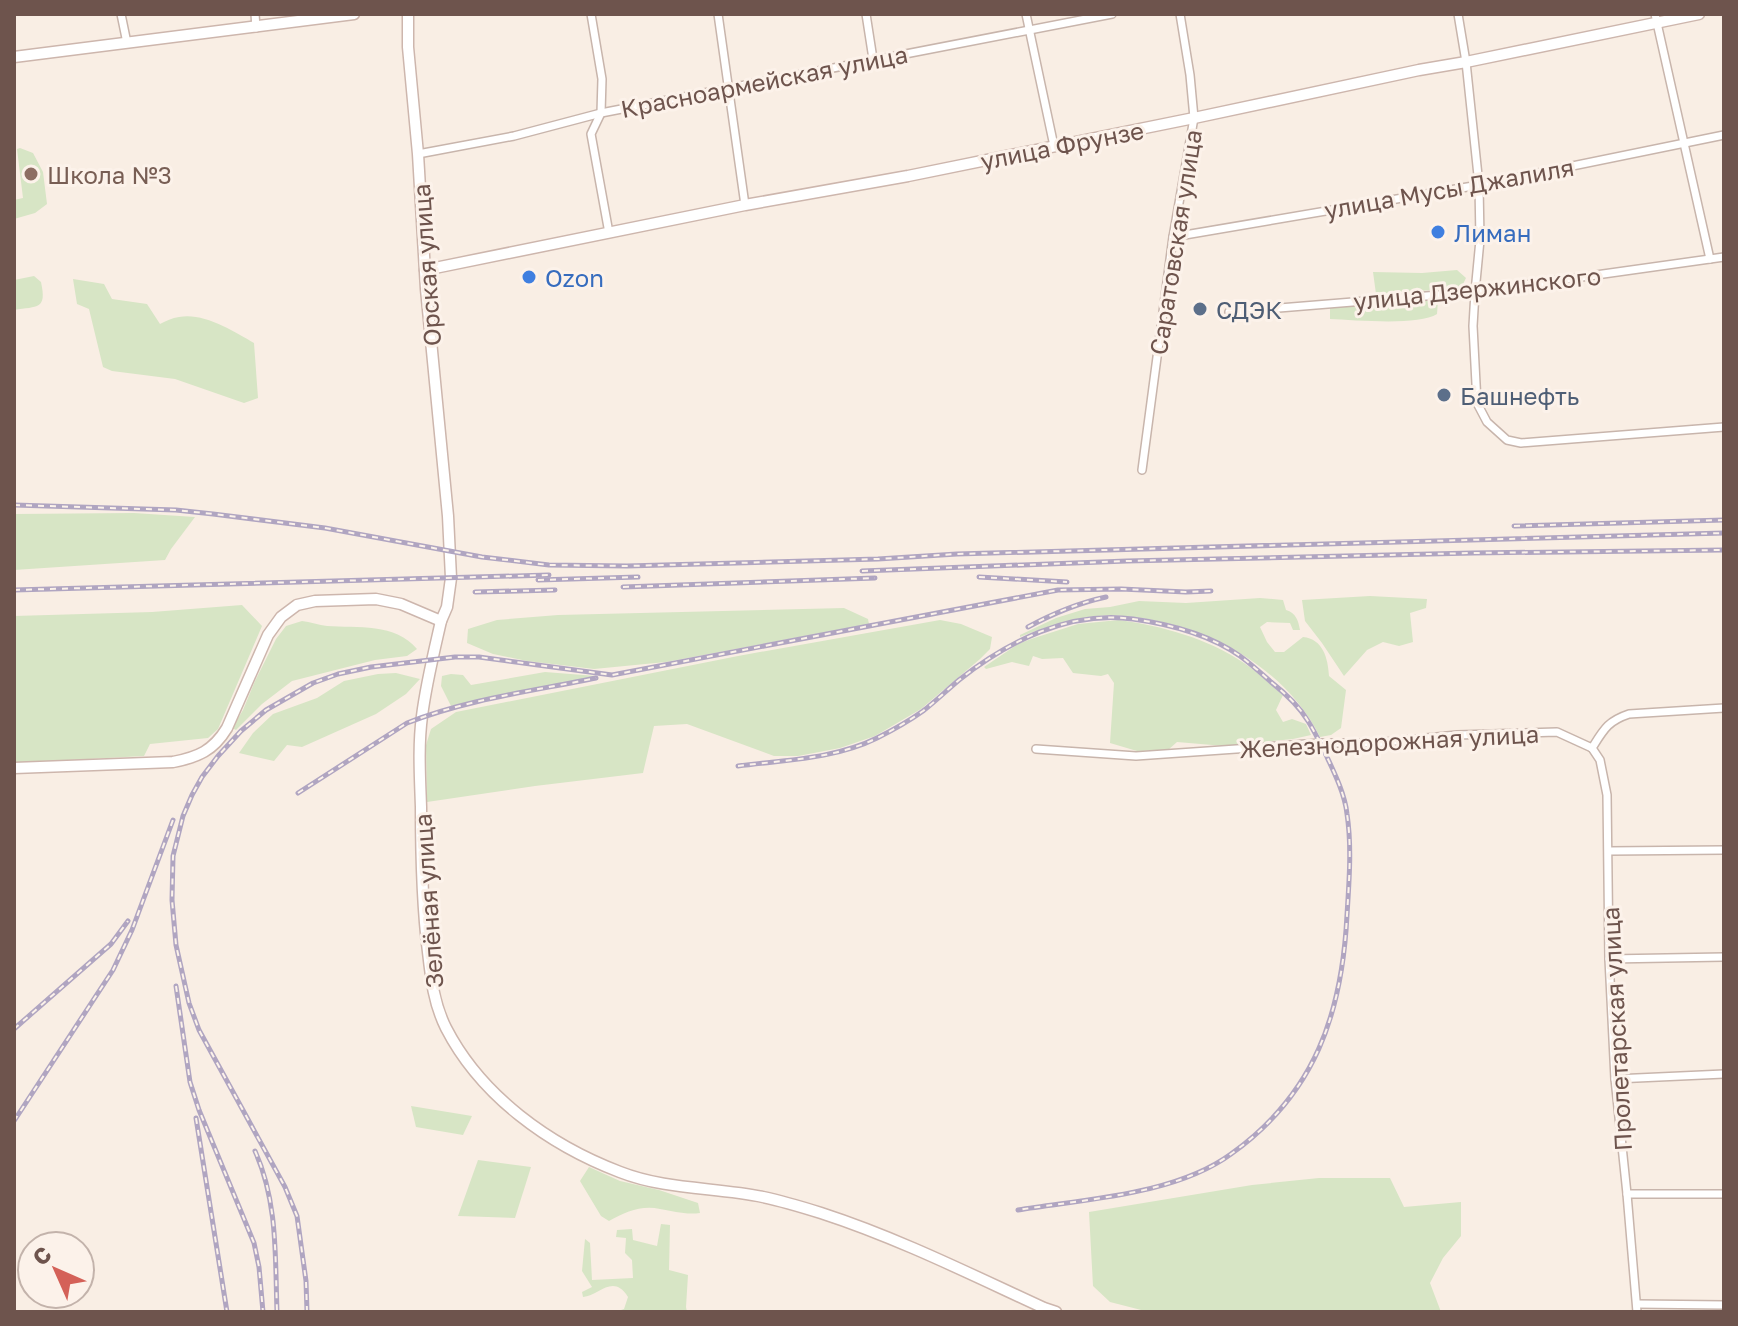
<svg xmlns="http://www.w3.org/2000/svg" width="1738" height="1326" font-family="'Golos Text',sans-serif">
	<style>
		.green { fill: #d7e5c5 }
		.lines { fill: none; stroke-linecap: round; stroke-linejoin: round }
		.street-casing { stroke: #c8b5ac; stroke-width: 10 }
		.secondary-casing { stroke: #cdb6ad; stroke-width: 13 }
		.street { stroke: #fff; stroke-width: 7 }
		.secondary { stroke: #fff; stroke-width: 10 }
		.rail-casing { stroke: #b0a5c1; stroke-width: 5 }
		.rail { stroke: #fcf2ea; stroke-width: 2; stroke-dasharray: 6; stroke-linecap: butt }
		.education-dot { fill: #8d6e63; stroke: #fcf2ea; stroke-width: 3 }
		.shop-dot { fill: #3f7fe0; stroke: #fcf2ea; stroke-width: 3 }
		.service-dot { fill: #5c6f8a; stroke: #fcf2ea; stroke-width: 3 }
		.labels { text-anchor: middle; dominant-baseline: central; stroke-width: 6; stroke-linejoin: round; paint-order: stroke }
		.street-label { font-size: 24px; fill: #6e544d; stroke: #fcf2ea }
		.education-label { font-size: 24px; fill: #785e54; stroke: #fcf2ea; text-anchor: start }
		.shop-label { font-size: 24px; fill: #366cbe; stroke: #fcf2ea; text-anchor: start }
		.service-label { font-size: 24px; fill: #4e5e75; stroke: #fcf2ea; text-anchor: start }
	</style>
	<rect width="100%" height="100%" fill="#f9eee4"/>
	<g class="green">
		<path d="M20,148l13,5 10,19 4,32 -12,9 -21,6v-19l9,-2 -6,-49z"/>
		<path d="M1457,270l9,8 -5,10 -85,6 -3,-22 49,1z"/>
		<path d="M34,276l7,6c6,28 -3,24 -27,28v-30z"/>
		<path d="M73,279l31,5 8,15 35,5 13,20c6,-3 12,-6 19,-7 24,-5 55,14 75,26l4,55 -14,5 -69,-24 -63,-8 -9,-4 -14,-58 -12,-5z"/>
		<path d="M1427,298l11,3 -1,13c-18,12 -82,6 -107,5v-11z"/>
		<path d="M134,513l61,4 -24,32 -6,11 -151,10v-56z"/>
		<path d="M1370,596l57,3 -1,9 -16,5 3,29 -14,4 -16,-4 -16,8 -23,26 -22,-33 -17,-22 -3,-21z"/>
		<path d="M1260,598l23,2 3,10c10,3 12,10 14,20h-7l-3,-7 -23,-1 -7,5 7,15 8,10h9l19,-15c20,2 25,21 26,39l17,14 -5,38 -10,7 -11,2c-34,-68 -107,-108 -179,-119 -14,-2 -29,-4 -43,-2 -27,3 -53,11 -78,21v-2l36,-17 29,-9 25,-2 29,-6 47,2z"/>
		<path d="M242,605l20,21 -44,103 -10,9 -58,6 -6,12 -130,7v-147l138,-4z"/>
		<path d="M844,608l24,11 1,5 -203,38 -72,7 -67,-8 -34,-7 -26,-11 1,-14 29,-9 61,-5z"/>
		<path d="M940,620l21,4 31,13 -2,12 -10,10 -59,50 -46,27 -35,12 -42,8h-24l-87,-32 -33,2 -11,47 -108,13 -108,16 -1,-57 5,-16 25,-17 282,-56z"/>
		<path d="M1119,620c43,6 88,18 125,43 14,9 26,22 39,32l-7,15 7,12 9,-3 14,5 5,11 -18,4 -69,7 -47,-4 -9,8 -31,1 -27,-8 4,-60 -6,-9 -7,2 -28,-3 -10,-15 -21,1 -9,-3 -4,10 -17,-4 -26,7 -2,-2 34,-23 13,-5 47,-15z"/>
		<path d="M302,621c8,1 17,4 25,5 30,2 69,-3 90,23l-10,7 -32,4 -83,21 -30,23 -26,26 -4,-2 11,-18 12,-29 21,-42 10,-13z"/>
		<path d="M545,672l51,4 -145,30 -10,-20 1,-10 9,-2 12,1 8,10z"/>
		<path d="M396,673l24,6 -14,15 -30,20 -74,33 -15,-2 -13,16 -35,-8 14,-20 20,-19 44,-16 27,-17 34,-7z"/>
		<path d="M411,1106l61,10 -9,19 -47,-8z"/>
		<path d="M478,1160l53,7 -16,51 -57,-2z"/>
		<path d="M589,1167l31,14 39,9 39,13 2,10c-15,2 -26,-2 -40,-4 -19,-4 -34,3 -51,12l-8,-5 -21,-35z"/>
		<path d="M1319,1178h71l14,29 57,-5v34l-18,22 -13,25 11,29h-292l-39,-10 -17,-16 -4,-74 163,-27z"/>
		<path d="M661,1224l9,1 -1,45 19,5 -2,32 1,5h-72l9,-3 4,-12c-15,-24 -29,-1 -45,0l-1,-5 10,-5 -10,-16 3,-32 5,4 2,37 41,-2 -1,-18 -7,-7 1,-15 -10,-1 1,-7 15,-1 1,11 24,6z"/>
	</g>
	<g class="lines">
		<g class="street-casing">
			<g id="street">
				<path d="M121,14l6,29"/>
				<path d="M255,14l1,14"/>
				<path d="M591,14l11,65 -1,34 -10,21 18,99"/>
				<path d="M718,14l27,191"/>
				<path d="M866,14l7,45"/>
				<path d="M1026,14l28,132"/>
				<path d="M1458,14l8,48 13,123 1,55 -5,52 -2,34 4,77 10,19 20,18 14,3 203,-16"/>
				<path d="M1655,14l55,245"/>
				<path d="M418,154l96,-18 87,-23 511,-99"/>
				<path d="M1173,237l306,-52 245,-50"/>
				<path d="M1229,312l246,-20 249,-35"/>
				<path d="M1142,470l31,-233 21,-119 -4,-43 -10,-61"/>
				<path d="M1592,748l8,12 7,35 2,164 6,120 12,115 10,118"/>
				<path d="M1592,748c12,-19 16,-27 37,-34l95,-6"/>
				<path d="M1036,749l100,7 184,-13h55l82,-8 100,-3 35,16"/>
				<path d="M1609,851l115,-1"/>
				<path d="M1609,959l115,-2"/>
				<path d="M1615,1079l109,-5"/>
				<path d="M1627,1194h97"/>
				<path d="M1637,1304l87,1"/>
			</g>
		</g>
		<g class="secondary-casing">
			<g id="secondary">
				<path d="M408,14v33l10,107 8,135 22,227 3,62 -4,29 -6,14c-7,31 -15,63 -19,95 -4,30 -2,61 -1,91 0,48 1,97 7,145 3,27 6,52 18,76 35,68 103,117 174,144 46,18 95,15 143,25 19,4 39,10 58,16 77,25 149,61 223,95l12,4"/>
				<path d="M14,57l340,-43"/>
				<path d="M425,270l320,-65 163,-29 286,-58 225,-48 47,-8 233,-48"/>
				<path d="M14,768l159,-6c25,-5 40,-11 54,-34l41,-93 13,-18 16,-12 18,-4 61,-2 25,5 40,17"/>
			</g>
		</g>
		<use href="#street" class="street"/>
		<use href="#secondary" class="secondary"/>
		<g class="rail-casing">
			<g id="rail">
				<path d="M14,505l162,5 37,4 112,14 157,29 67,8 78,1 251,-7 79,-5 767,-21"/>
				<path d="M1514,526l210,-6"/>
				<path d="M862,571l265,-10 346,-8 251,-3"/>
				<path d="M979,577l88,5"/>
				<path d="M538,580l100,-3"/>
				<path d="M623,587l252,-9"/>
				<path d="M14,590l535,-15"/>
				<path d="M475,592l80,-2"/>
				<path d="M1028,627c26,-14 50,-24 78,-30"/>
				<path d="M738,766c46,-6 97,-7 139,-28 16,-8 32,-17 46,-27 13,-10 24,-21 36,-31 48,-38 110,-70 174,-61 36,5 77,16 107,37 11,8 21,17 31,26 14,11 28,24 37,39 7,11 13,24 19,36 8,17 18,38 20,57 5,33 2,68 0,101 -5,99 -32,179 -116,239 -56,41 -146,45 -213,56"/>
				<path d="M298,793l109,-70c61,-24 126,-32 189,-45"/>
				<path d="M176,986l14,96 9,28 55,133 5,24 4,45"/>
				<path d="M14,1029l97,-85 17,-23"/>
				<path d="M196,1118l31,194"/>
				<path d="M14,1121l99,-151 19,-40 41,-110"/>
				<path d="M255,1151c23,51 20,106 22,161"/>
				<path d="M307,1312l-1,-31 -9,-65 -12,-29 -86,-157 -10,-27 -13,-58 -4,-45 1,-44 10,-40 9,-21 10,-18 16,-21 23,-25 25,-21 47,-27 25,-9 33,-7 84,-10h24l133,18 446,-85 63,-1 65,3 25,-1"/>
			</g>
		</g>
		<use href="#rail" class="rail"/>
	</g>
	<circle class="education-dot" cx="31" cy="174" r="8"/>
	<g class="shop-dot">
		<circle cx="1438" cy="232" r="8"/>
		<circle cx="529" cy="277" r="8"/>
	</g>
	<g class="service-dot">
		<circle cx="1200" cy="309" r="8"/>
		<circle cx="1444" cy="395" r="8"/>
	</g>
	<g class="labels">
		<g class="street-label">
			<text transform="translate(764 81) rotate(-11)">Красноармейская улица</text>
			<text transform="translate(1062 145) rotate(-11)">улица Фрунзе</text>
			<text transform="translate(1449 188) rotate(-10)">улица Мусы Джалиля</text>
			<text transform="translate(1175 242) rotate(-81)">Саратовская улица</text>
			<text transform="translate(426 265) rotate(-94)">Орская улица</text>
			<text transform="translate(1477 288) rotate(-6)">улица Дзержинского</text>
			<text transform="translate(1389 741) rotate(-3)">Железнодорожная улица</text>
			<text transform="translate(428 901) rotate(-94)">Зелёная улица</text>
			<text transform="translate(1616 1029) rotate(-93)">Пролетарская улица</text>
		</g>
		<g class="education-label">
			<text x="47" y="174">Школа №3</text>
		</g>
		<g class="shop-label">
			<text x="1454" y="232">Лиман</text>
			<text x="545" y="277">Ozon</text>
		</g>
		<g class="service-label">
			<text x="1216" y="309">СДЭК</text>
			<text x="1460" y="395">Башнефть</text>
		</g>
	</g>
	<rect width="1738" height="1326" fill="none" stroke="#6e544d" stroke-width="32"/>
	<g transform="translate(56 1270) rotate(315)"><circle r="38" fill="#fcf2ea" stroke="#c3b3ab" stroke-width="2"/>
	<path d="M0-6L14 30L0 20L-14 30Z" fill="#d46158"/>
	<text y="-12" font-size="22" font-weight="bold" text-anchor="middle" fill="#6e544d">С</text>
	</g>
</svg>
